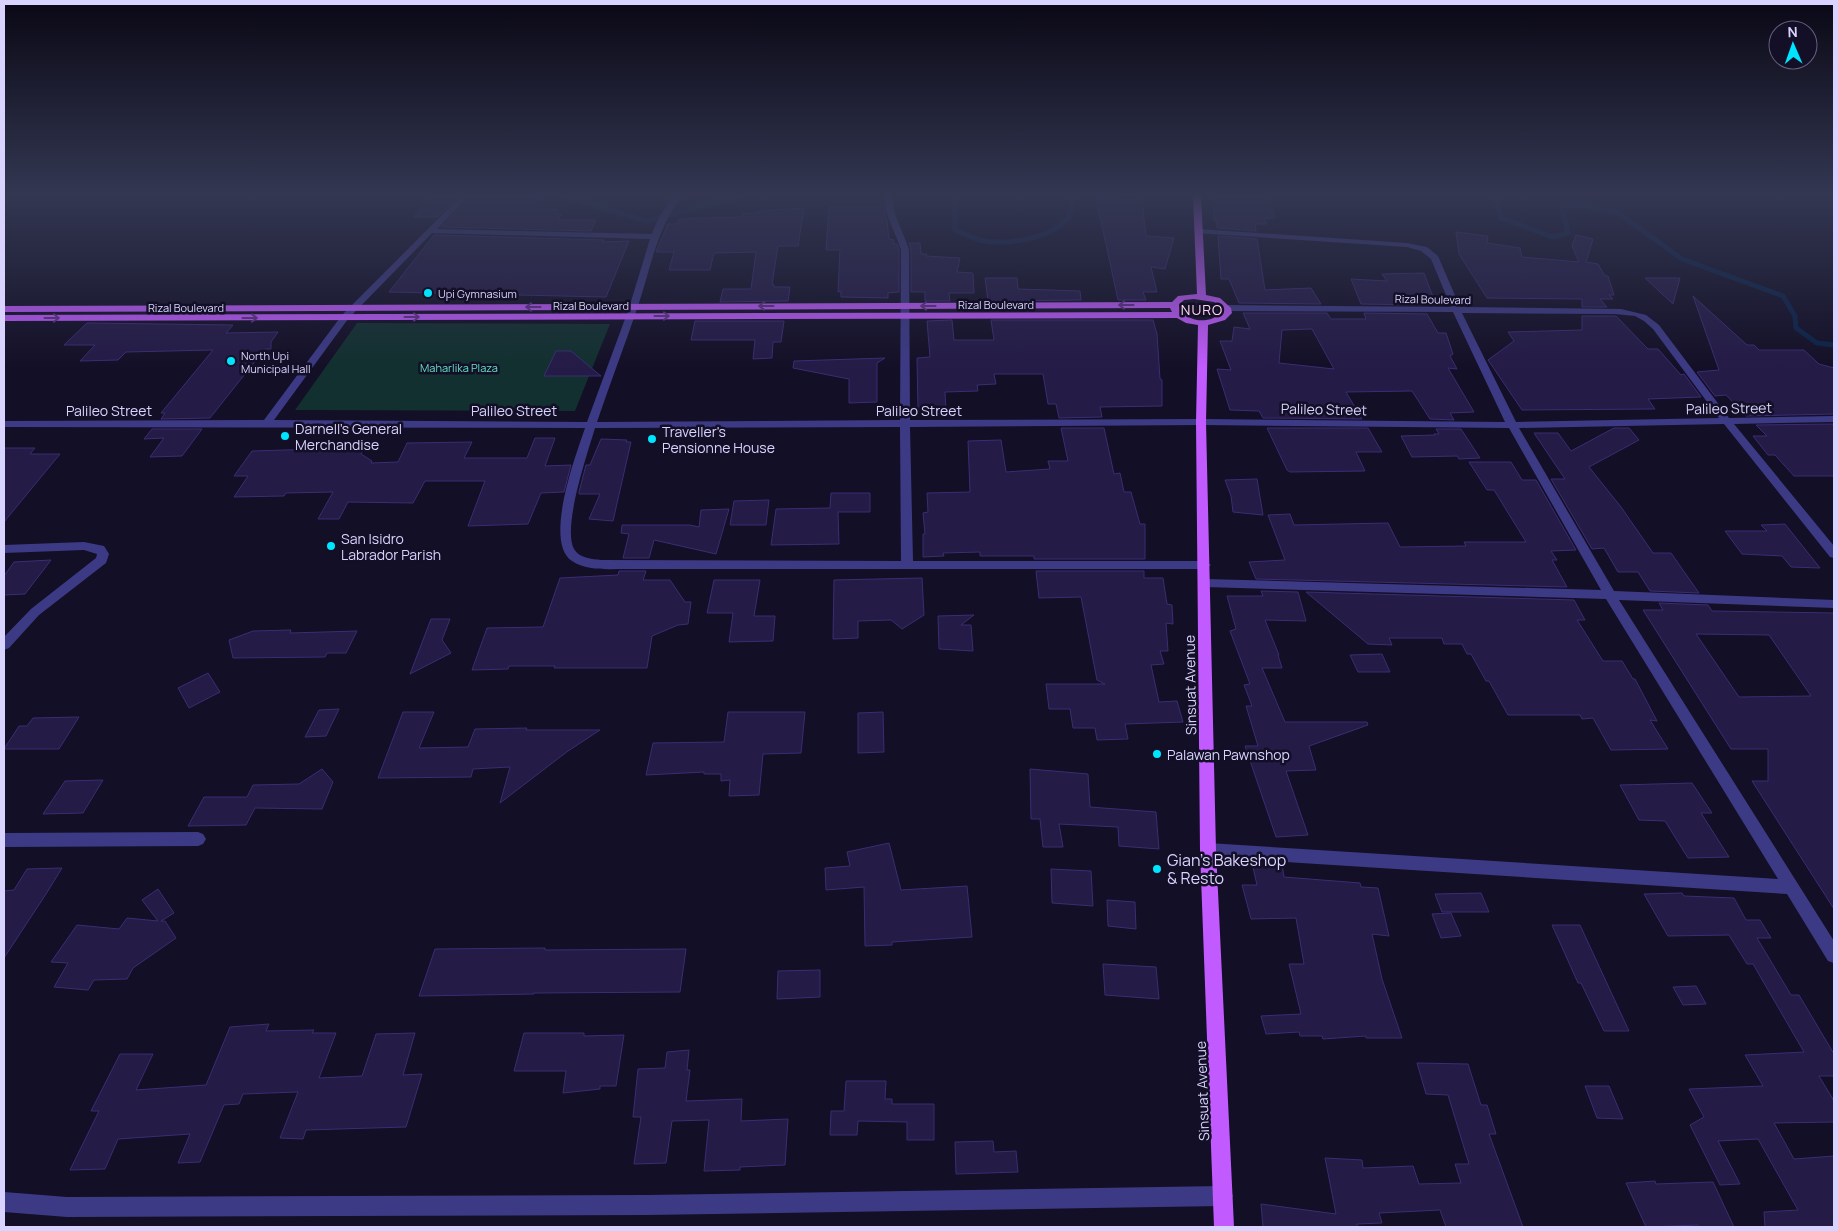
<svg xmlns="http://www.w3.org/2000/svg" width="1838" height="1231" font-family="Manrope,sans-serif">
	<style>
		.green { fill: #12302f }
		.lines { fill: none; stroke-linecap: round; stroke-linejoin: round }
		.stream { stroke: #0c2248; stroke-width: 5 }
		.building { fill: #241b47; stroke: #3b2d73; fill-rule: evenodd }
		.minor { fill: #3d3a85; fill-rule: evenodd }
		.major { fill: #c25bff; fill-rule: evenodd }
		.oneway { stroke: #623188 }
		.poi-dot { fill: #00e5ff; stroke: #130f26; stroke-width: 2 }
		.labels { text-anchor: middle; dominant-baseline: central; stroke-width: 5; stroke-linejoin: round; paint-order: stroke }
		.far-poi-label { font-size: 11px; fill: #d9d4ff; stroke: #130f26; text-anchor: start }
		.far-street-label { font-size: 11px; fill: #d9d4ff; stroke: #130f26 }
		.far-park-label { font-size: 11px; fill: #5fe0c0; stroke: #130f26 }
		.far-quarter-label { font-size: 14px; letter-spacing: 1px; fill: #ffd6f0; stroke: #130f26 }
		.street-label { font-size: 14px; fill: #d9d4ff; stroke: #130f26 }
		.poi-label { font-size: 14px; fill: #d9d4ff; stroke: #130f26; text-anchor: start }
		.near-poi-label { font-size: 16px; fill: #d9d4ff; stroke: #130f26; text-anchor: start }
	</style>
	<rect width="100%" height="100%" fill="#130f26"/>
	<path class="green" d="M357,323l253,1 -35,87 -280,-1z"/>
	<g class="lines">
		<g class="stream">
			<path d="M566,196l80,25 93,-25"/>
			<path d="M955,196v34c8,3 16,8 25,10 23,6 68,-1 85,-19 7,-7 7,-16 8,-25"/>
			<path d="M1492,196l5,4 4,18 52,19 15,-4 -6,-27h22l33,6 65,47 101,37 12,20 1,12 21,15 17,2"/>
		</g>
	</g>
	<g class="building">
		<path d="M433,196h26l-21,21h-24z"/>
		<path d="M471,196h68l-6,13h25l-2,5h6l-4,6h38l-5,11 -150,-4z"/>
		<path d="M1214,196h53l8,22 -11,1 3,5h-12l1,7 -39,-3 -1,-8h-2z"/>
		<path d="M1096,198l46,2 4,36 28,2 -9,31 -14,-2 6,25h-14l3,8h-28z"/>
		<path d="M829,207h55l3,14 2,18 5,1 -1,4h4l2,6v42l-11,1v5l-47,-1v-6l-3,1 2,-42h-14z"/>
		<path d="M804,208l-6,38h-20l-6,39h2v2h16l-2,14 -68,1 3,-13h28l5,-37 -42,1 -4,17h-41l5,-18h-18l12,-28h9l2,-5 63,-2 1,-4h16v-2z"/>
		<path d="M1456,232l32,4 -1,7 33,5 2,9 57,5 -7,-16 4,-11 17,4 -7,23 12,2 7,12h3l6,19h-5l4,4h-13l7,8h-25v-8l-95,-1 -28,-44z"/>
		<path d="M434,235l170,5 -1,2 26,-1 -23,56 -217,-5z"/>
		<path d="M1218,236l39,3 8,51 46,-2 10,16 -82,-1 -10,-24h-8z"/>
		<path d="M909,243h11l1,11h6l-1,2 34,2 -3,14 16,1 1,20h-25l1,8h-25v-9h-14v-42z"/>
		<path d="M1424,273l9,24h-16l5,8 -61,-1 -10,-25 36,2 -5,-7z"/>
		<path d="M985,278h32l1,11 62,2 1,9 -93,1z"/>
		<path d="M1645,278h35l-7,26z"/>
		<path d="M1693,296l54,49h7l5,5h45l15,14 15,4v46l-88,2 -20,-21 -11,1 -18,-24 22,-2z"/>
		<path d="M1243,313h84l4,6h35l-2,-6 63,1 11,19h8l7,21 -3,2 7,13 -9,-1 26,44 -24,1 4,7 -24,-1 -18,-28 -66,1 16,27 -99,-1 -4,-7 -29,-1 -13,-41 14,1 -11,-29h12l2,-14 16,2zM1312,329l22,40 -55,-6 3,-33z"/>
		<path d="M1582,316h34l32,33h10l23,26 3,-1 17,23 -53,2 7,10 -133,1 -34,-50 26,-19 -6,-9 74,-2z"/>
		<path d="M952,320l2,20h40l-3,-20h162l4,14 3,45 2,1v26l-62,1 2,10 -43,1 -3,-14h-8l-5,-30h-49l2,10 -19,1 1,6 -33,1 1,19h-28l-1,-53 13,-1 -3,-36z"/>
		<path d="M695,321h89l-3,21h-8l-1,16 -19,1 2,-19h-64z"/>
		<path d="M87,323l146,2 -7,8 52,-1 -7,10v7h-6l-55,69 -49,1 4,-6h-4l52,-63 -87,2 -8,8 -38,1 15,-16h-31z"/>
		<path d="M556,351h15l30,25h-57z"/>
		<path d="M885,358l-8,5v39l-28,1v-24l-56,-11 1,-7z"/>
		<path d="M1834,424v52h-40l-19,-21h-7l-15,-19h14l-11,-11z"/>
		<path d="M1061,428h43l10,46 6,-1 4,19h7l9,32h5v35h-111v-3h-54v-4l-37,1 1,3 -21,1v-23h2l-2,-21 5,-1 -1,-19 43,-1 -2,-51 33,-1 5,32 44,-3 -2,-8h20z"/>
		<path d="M1267,428h101l14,24h-26l9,19 -75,1 -3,-2z"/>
		<path d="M1614,428h15l10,12 -50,27 32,40 32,46h18l28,40 -49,-2 -12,-19h-20l-14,-24 -12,1 -41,-70h14l-31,-46h24l13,18z"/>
		<path d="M152,429h50l-20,27 -32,1 14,-19 -20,1z"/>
		<path d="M1436,429h25l19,29 -21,1 -2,-3 -45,1 -11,-21 34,-1 -1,-1h5z"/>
		<path d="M535,438h20l-10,28 26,-1 -7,27 -23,1 -13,31 -60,2 17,-45h-60l-12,22 -65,-1 -9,17h-21l15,-27 -47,1 -2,3 -50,1 14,-21h-14l18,-25 66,-2 4,-7h46l-7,12 11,7 -1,2 27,-1 9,-19 65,-1 -8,16h63z"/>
		<path d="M601,439l26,1 -1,2h5l-18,79 -24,-2 11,-25h-21v-2l7,-27h4z"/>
		<path d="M4,448h31l-5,6h30l-56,68z"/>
		<path d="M1469,462h42l11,18h14l40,70 -25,1 6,9h-5l15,27 -311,-8 -7,-17 36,-2 -17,-45 22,-1 4,11 94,-2 12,24 66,-1 -2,-4h62l-32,-52h-7z"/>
		<path d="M1257,479l6,36 -30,-3 -2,-16 -6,-16z"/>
		<path d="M831,493h39v19h-32l1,32 -68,1 5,-36 54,-1z"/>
		<path d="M769,500l-3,25h-36l4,-24z"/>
		<path d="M729,509l-13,45 -62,-14 -5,18h-26l6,-24 -8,-1 1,-8h68l9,2 2,-17z"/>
		<path d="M1785,524l35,44 -29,-1 -9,-11 -40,-2 -17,-23h42l-6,-6z"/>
		<path d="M51,560l-26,34 -21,1v-19l10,-14z"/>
		<path d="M619,571h27l-3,9h27l15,22h6l-3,22 -10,1 -26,11 -5,32h-93l1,-2h-46l-1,3 -36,1 15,-42 56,-1 17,-49 58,-3z"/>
		<path d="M1036,571h108v7h19l4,26 5,1 1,19 -7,-1 2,28h-8l4,13 -13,1 8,37 18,-1 6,21 -58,2 3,15 -31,1 -2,-12h-22l-3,-19h-21l-3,-25h59l-8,-4 -16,-83 -42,1z"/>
		<path d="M922,578l2,37 -22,14 -11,-9 -33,1v17l-25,1 1,-59z"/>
		<path d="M714,580h46l-6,36h21l-2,25 -44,1 4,-29h-26z"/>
		<path d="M1261,591l37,1 8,29 -41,-1 14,35h-1l4,13h-20l23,54h82l1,3 -59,21 7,24 -30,1 22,64 -32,2 -31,-91h13l-12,-40h6l-8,-21 6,-1 -20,-53 6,-2 -9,-33h36z"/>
		<path d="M1306,592l268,8 11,20h-8l26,41h19l11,18h2l22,42 -7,-1 18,29 -57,1 -18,-32 -11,1 -2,-4h-72l-19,-34h-3l-15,-27h-4l-5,-10h-18l-2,-6h-53l3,7 -24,-1z"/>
		<path d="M1659,603l49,2 4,6 122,2v296l-82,-128h16v-32h-37l-88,-139h20zM1696,634l73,1 42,61 -72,1z"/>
		<path d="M974,615l-13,10h10l2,26 -34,-2 -1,-33z"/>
		<path d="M431,619h19l-8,21 9,13 -41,21z"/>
		<path d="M291,630l-1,3 67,-2 -11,22h-19l-2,4 -92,1 -4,-18 24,-9z"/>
		<path d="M1382,654l8,18h-32l-8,-17z"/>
		<path d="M208,673l12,19 -31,16 -11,-20z"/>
		<path d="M339,709l-13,27 -21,1 14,-27z"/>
		<path d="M403,712h31l-15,36 49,-1 7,-18 52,-1 -1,2h74l-32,21 -68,52 10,-36 -37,2 -2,8 -93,1z"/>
		<path d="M728,712h77l-4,41 -38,1 -4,41 -30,1 1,-16 -9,1v-7h-17v-2l-58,3 7,-32 71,-1z"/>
		<path d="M883,712l1,40 -26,1v-40z"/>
		<path d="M79,717l-20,32h-55l15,-23h8l6,-8z"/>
		<path d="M322,769l11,13 -11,27 -67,-1 -9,17 -58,1 16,-29h43l6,-12 46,-1z"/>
		<path d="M1030,769l58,5 2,33 66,5 3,37 -40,-3 -1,-19 -59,-3 4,23h-20l-3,-28h-9z"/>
		<path d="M103,780l-20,33 -40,1 22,-33z"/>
		<path d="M1692,783l20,30h-11l28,44 -41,1 -23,-37 -26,-1 -19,-35z"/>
		<path d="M889,843l12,47 66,-4 5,51 -80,5v3l-27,1 -1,-59 -38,3 -1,-22 25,-2 -3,-14z"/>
		<path d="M1252,863l30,1 2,13 76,6 1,4 17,1 11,48 -17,-2 10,45 20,59h-36v-2l-43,3 -1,-3h-22l-1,-4 -33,2 -5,-18 40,-2 -12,-50h15l-8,-46 -45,1 -9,-34h15z"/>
		<path d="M62,868l-16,26 -42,64v-67l10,-1 13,-21z"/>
		<path d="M1051,869l40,2 2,35 -41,-3z"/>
		<path d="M158,889l16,24 -13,8h4l11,17 -43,30 -6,11 -33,1 -6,10 -34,-3 14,-24 -17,-1 26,-37 42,4 8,-11 31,3 -16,-21z"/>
		<path d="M1481,893l8,19h-47l-7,-18z"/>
		<path d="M1682,893l2,3 50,2 12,22h14l11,18h-14l34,57h8l35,59v22h-15l15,25v21l-60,1 20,36 40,-3v71h-69l-1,-15 34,-2 -40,-71 -40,2 22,43 -20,1 -30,-60 14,-8 -15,-28 74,-3 -18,-31 59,-3 -51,-88h-6l-18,-29 -61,1 -24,-42z"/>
		<path d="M1107,900l28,2 1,27 -28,-3z"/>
		<path d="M1451,913l10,23 -20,2 -9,-24z"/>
		<path d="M1552,925h28l49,106h-25l-23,-48h-3z"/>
		<path d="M545,948v2l141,-1 -6,43 -146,1v1l-115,2 16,-47z"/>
		<path d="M1103,964l53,3 3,32 -54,-4z"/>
		<path d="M820,970v27l-43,2 1,-28z"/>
		<path d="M1696,986l10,18 -23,1 -10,-18z"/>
		<path d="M269,1024l-3,7 48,-1 -2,3h24l-17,45 43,-2 14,-42 39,-1 -12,42 19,-1 -16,53 -100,3 -3,9 -23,-1 18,-46 -55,2 -4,10 -15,1 -24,57 -22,1 12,-29 -72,5 -13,30 -35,1 29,-59h-8l29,-57h33l-17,36 70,-5 24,-58z"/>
		<path d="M524,1033h60v3l40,-1 -8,51h-16v3l-37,4 3,-22h-52z"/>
		<path d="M689,1050l-2,20h3l-4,31 56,-2 -1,22 47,-2 -3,46 -45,2v3l-36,1 5,-51 -37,1 -6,42 -32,1 7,-47h-8l5,-48 27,-1 2,-16z"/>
		<path d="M1417,1063l51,1 13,41h6l9,29h-7l34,93h-77l-6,-17 -61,3 3,10 -25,1v3h-94l-2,-23 75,10 -11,-56 37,2 1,8 50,-2 6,18 42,-1 -6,-19h14l-21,-69 -22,-1z"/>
		<path d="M846,1081h40l-1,18h7v5h42v36h-27v-18l-49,-1 -1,14h-27l1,-24h13z"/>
		<path d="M1585,1086h24l14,33 -26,-1z"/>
		<path d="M993,1141l1,11 22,-1 2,21 -62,2 -1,-32z"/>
		<path d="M1655,1181l1,3 57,-2 21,45h-35l-1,-2 -52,2 -20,-44z"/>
	</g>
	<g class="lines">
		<g class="minor">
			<path d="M461,196h8l-32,33 215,5c5,-14 12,-26 22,-38h8c-26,34 -31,71 -44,110 -13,39 -28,77 -41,116l303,-2 1,-170c-5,-18 -18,-36 -16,-54h8c-2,18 11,36 16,54l1,170 291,-1 304,3 -52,-110 -226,-1 -4,-3 4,-3 224,2 -20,-48 -10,-8 -14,-4 -212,-14v-4h3l209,14 20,4 11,9 22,51 161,2 25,6 13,10 70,93 105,-2v6l-100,2 100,122v12l-4,-1 -106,-133 -205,4 95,163 220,9v8l-215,-8 215,341v22l-6,-2 -41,-67 -579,-37 -5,-2 -3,-5 3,-5 5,-2 570,36 -172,-280 -401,-12 -6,-4 6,-4 396,11 -92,-162 -308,-3 -291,2 3,134h292l6,4 -6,4h-580c-17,0 -38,2 -53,-8 -29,-19 4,-106 13,-133l-581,-1v-6l260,-1 78,-105zM432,233l218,6 -21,69 -42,114 -313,-2 74,-101zM1462,313l153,1 20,2 9,5 9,8 66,89 -203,4zM900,427l1,134 -300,-1c-9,-1 -22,-2 -27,-11 -12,-22 14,-97 21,-121z"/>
			<path d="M84,542l20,4 5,8 -3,9 -67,52 -30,33 -5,2v-13l27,-28 65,-51 1,-4 -13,-4 -80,3v-8z"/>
			<path d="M198,832l5,2 3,5 -3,5 -5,2 -194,1v-14z"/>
			<path d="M1223,1186l7,3 3,7 -3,7 -7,3 -576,9 -580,2 -63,-5v-20l63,5 580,-2z"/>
		</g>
		<path class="major" d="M1193,196h8l5,99 14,3 11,10 1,5 -7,7 -17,5 -2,97 10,428 18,377h-20l-14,-377 -4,-428 2,-97 -12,-2 -9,-5 -1173,3v-6l1168,-3 -2,-4 -1166,4v-6l1168,-4 6,-6 19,-2zM1194,299l20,3 9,7 -1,3c-12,13 -37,11 -43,-7l5,-5z"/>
	</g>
	<defs><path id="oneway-shaft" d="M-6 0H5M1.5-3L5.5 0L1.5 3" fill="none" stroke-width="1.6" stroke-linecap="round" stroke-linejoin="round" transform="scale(1.25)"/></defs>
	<g class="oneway">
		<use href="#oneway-shaft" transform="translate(1126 305) rotate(180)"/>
		<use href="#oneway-shaft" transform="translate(766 306) rotate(180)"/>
		<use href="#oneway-shaft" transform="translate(928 306) rotate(180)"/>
		<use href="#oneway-shaft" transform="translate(533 307) rotate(180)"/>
		<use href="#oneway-shaft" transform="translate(662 316)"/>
		<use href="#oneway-shaft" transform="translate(412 317)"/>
		<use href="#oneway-shaft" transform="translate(52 318)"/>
		<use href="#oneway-shaft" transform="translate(250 318)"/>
	</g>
	<linearGradient id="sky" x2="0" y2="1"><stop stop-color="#0a0815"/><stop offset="0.53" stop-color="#333752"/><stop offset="1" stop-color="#333752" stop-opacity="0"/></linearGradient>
	<rect width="1838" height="368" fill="url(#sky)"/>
	<g class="poi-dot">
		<circle cx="428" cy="293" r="5"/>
		<circle cx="231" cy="361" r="5"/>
		<circle cx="285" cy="436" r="5"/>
		<circle cx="652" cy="439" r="5"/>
		<circle cx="331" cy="546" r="5"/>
		<circle cx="1157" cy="754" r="5"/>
		<circle cx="1157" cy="869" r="5"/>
	</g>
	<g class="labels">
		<g class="far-poi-label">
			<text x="438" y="293">Upi Gymnasium</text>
			<text x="241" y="355">North Upi<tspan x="241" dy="13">Municipal Hall</tspan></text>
		</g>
		<g class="far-street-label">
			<text transform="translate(1433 299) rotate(1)">Rizal Boulevard</text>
			<text x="996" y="304">Rizal Boulevard</text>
			<text x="591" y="305">Rizal Boulevard</text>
			<text x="186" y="307">Rizal Boulevard</text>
		</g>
		<g class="far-park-label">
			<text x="459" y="367">Maharlika Plaza</text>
		</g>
		<g class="far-quarter-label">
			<text x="1202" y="309">NURO</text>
		</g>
		<g class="street-label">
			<text transform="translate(1729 408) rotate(-1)">Palileo Street</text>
			<text transform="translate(1324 409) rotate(1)">Palileo Street</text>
			<text x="109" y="410">Palileo Street</text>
			<text x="514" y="410">Palileo Street</text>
			<text x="919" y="410">Palileo Street</text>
			<text transform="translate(1190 685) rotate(-91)">Sinsuat Avenue</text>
			<text transform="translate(1202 1091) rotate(-92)">Sinsuat Avenue</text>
		</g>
		<g class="poi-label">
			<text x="295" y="428">Darnell's General<tspan x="295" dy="16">Merchandise</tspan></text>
			<text x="662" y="431">Traveller's<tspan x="662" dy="16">Pensionne House</tspan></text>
			<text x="341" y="538">San Isidro<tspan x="341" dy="16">Labrador Parish</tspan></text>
			<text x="1167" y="754">Palawan Pawnshop</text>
		</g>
		<g class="near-poi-label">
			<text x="1167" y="860">Gian's Bakeshop<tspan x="1167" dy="18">&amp; Resto</tspan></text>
		</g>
	</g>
	<rect width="1838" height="1231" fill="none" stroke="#d9d4ff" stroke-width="10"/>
	<g transform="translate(1793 45) rotate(358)"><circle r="24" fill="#130f26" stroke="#625e7d"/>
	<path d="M0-4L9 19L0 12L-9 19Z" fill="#00e5ff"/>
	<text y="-8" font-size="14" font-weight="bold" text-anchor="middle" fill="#d9d4ff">N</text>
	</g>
</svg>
